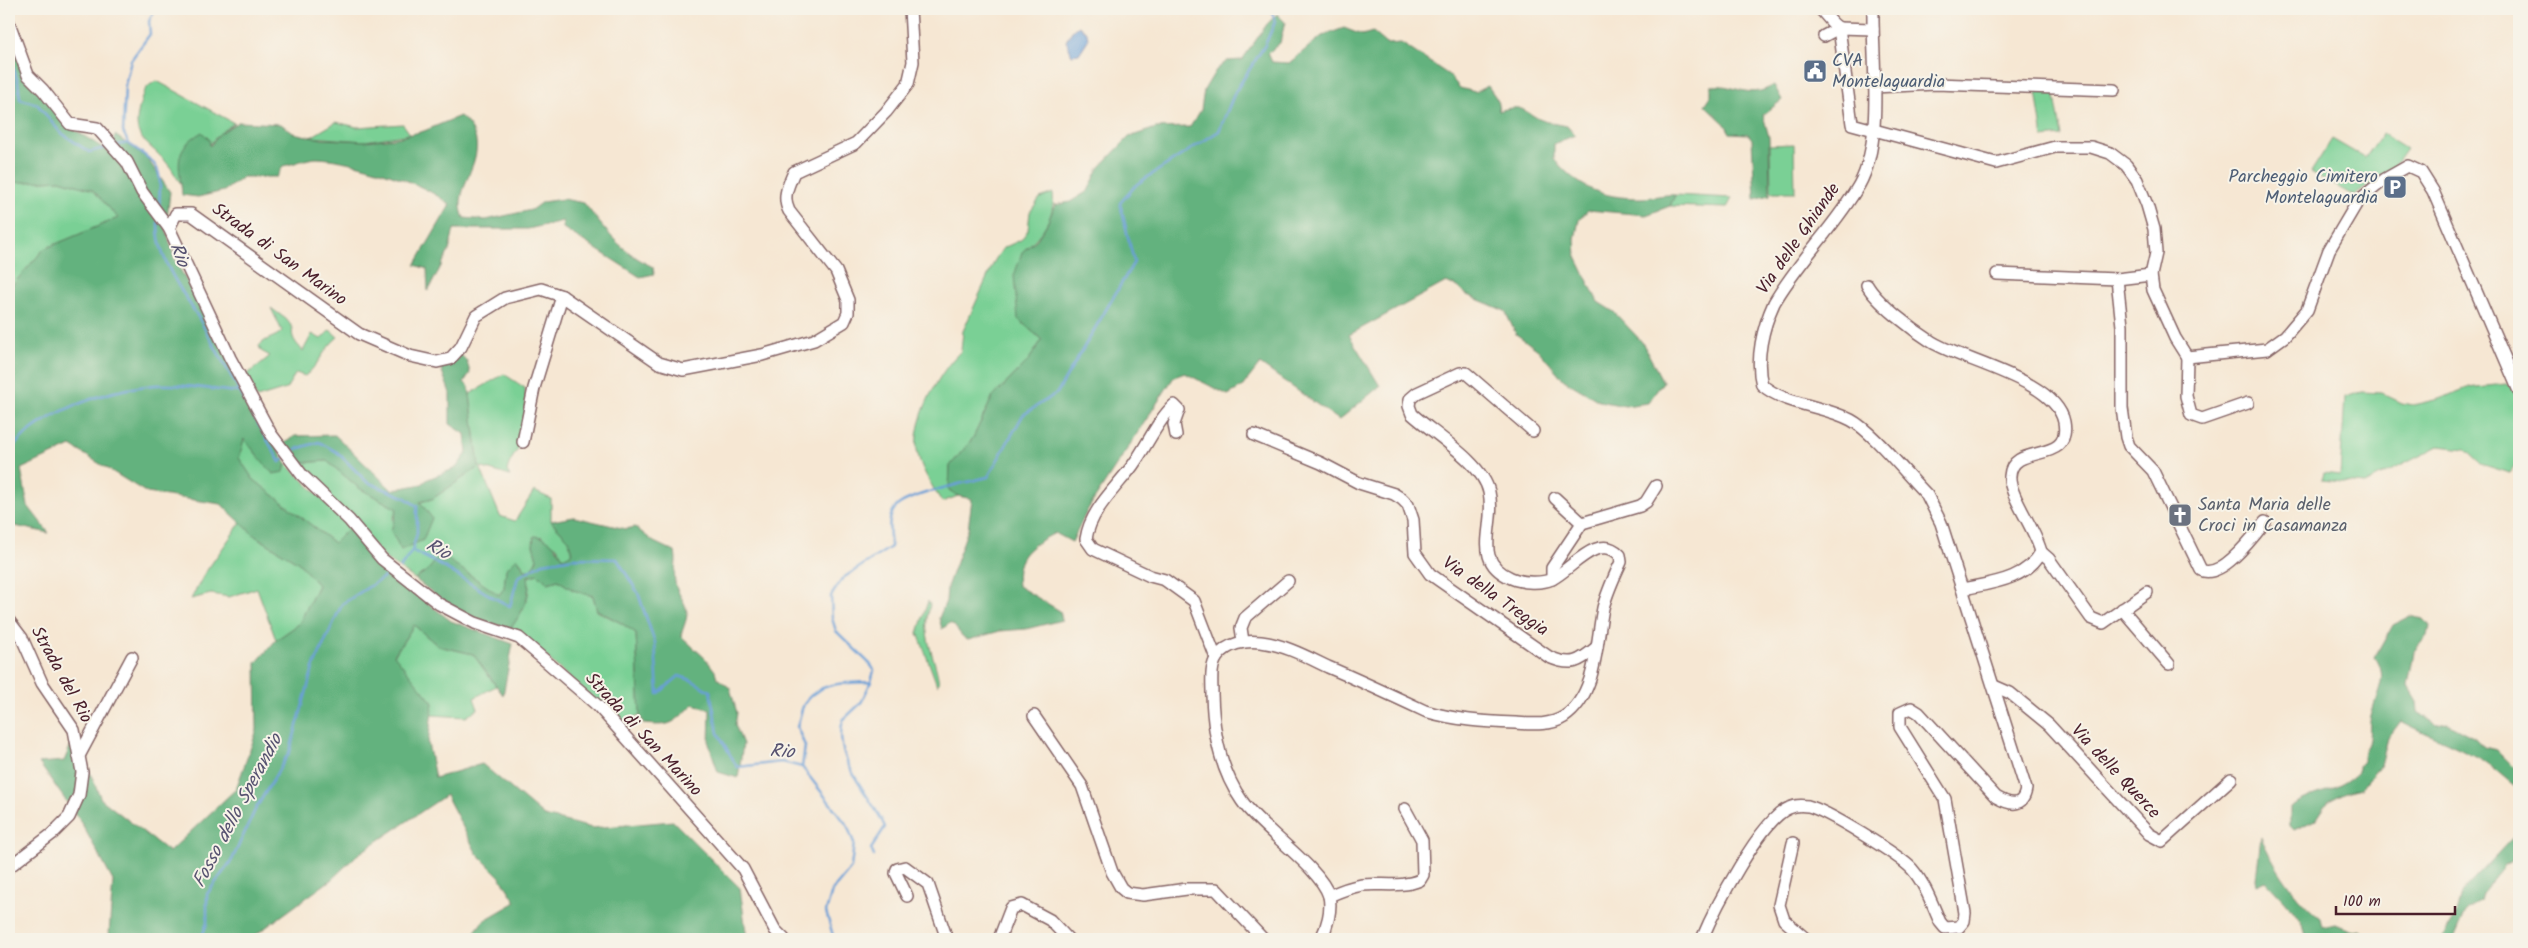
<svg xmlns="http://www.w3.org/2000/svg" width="2528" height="948" font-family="Kalam,sans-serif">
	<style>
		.green { fill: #7ad095; stroke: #627860 }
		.forest { fill: #63b27e; stroke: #566854 }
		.water { fill: #699fd7; stroke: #5a5f81 }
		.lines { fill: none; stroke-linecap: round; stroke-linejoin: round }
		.stream { stroke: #699fd7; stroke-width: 2.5 }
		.minor-casing { stroke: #866566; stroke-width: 14 }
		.minor { stroke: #fff; stroke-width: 11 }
		.labels { text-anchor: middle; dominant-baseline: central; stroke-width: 4; stroke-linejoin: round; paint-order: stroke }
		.service-label { font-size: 18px; fill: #4e5e75; stroke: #f7f3e8; text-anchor: start }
		.street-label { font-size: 18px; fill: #4a1f2b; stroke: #f7f3e8 }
		.worship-label { font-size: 18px; fill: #5b616d; stroke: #f7f3e8; text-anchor: start }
		.water-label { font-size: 19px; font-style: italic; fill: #565270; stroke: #f7f3e8 }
	</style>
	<rect width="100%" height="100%" fill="#f7f3e8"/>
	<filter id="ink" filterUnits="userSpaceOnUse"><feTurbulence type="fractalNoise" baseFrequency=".02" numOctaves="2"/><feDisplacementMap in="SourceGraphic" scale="10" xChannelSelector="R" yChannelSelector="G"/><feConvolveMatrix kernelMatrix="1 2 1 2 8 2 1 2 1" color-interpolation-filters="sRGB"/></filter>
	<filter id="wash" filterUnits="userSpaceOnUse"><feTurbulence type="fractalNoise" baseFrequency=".0096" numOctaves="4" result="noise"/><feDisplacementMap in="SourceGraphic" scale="20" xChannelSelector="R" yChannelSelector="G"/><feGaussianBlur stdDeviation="1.12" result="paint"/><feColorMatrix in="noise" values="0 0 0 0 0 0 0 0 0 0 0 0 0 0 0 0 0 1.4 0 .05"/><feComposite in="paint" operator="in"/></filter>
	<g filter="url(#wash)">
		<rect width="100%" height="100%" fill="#f6e7d3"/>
		<g class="green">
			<path d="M157,81l77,42 -15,11 -38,42 1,9c-6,-7 -9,-16 -16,-23 -23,-25 -36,-23 -25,-61 2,-10 6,-16 16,-20z"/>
			<path d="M2036,91h18l8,45 -19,2z"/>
			<path d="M336,122l21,5 46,-3 7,10 -45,7 -54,-4z"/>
			<path d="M2382,134l24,15 -15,21 -37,26 -43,-24 21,-33 33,19z"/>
			<path d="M1794,144l1,48h-24l-1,-47z"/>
			<path d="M60,180l33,10 25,28 -74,31 -35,40v-106z"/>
			<path d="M1053,193c3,25 -13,43 -31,59l-4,67 24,21 -14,21 -36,37 -19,40 -23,28 -1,24 9,6 -16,6c-10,-16 -22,-34 -25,-52 -4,-30 22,-79 44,-99l2,-20 32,-71 8,-12 18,-8 7,-10 2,-18 10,-14z"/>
			<path d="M1675,195l57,3 -5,10 -57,-2z"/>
			<path d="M271,308l15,11 7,9c-3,10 4,16 10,23l9,-17 9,5 9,-9 8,7c-14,11 -19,28 -33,39l-9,-3 -10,16 -29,9 -12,-22 25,-20 -9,-5 -2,-5c6,-8 17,-8 23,-15z"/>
			<path d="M504,374l21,14c1,17 2,38 -4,55 -5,11 -12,17 -14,28l3,5 -30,-9 20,49 15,5 19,-30 17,8v22l18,19 3,13 -9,6 -6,-12 -16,-11 -8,9 4,14 -5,9 -5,3 -10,-13 -11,11 -2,19 -5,7 -42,-29 -28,3 -14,10 -28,-19 -91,-97 31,-2 32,27 38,21 -4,10 8,30 22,-9 8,-22 -11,-16 12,-3 47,-32 -9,-73z"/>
			<path d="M2506,384l5,2 8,17v57l-9,13 -29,-9 -16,-15 -26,-3 -74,38 -44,-4 2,-7 17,2 5,-78 17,-5 19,1 21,10 11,2 26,-6 28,-11z"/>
			<path d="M244,438l17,22 23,12 2,-9 64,64 -16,16 -81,-64 -14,-21z"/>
			<path d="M241,522l14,14 44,27 19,22 -19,39 -23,16 -19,-52 -28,9 -18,-3 -20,5 14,-26z"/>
			<path d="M538,574l10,9 10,-3 15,10 20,6 4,15 24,12 15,10 4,83 -11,3 -4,11 -102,-95 -13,-6c12,-16 22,-32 18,-52z"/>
			<path d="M928,601l2,4c-10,30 5,49 9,78l-2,2 -19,-52z"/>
			<path d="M414,625l24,21 35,8 23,32 -22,12 4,11 -12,8 -35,-2 2,-12 -39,-47z"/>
		</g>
		<g class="forest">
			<path d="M1277,14l8,8 -5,21 -12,10 4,9 17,1 33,-27 22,-8 18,7 11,-3 14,12 14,-1 48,32 11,13 15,4 13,-6 9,13 2,12c22,-7 22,-2 40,8 8,4 20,5 28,7l8,9 -21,9v15c25,29 47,39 86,39 12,0 23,-4 35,-3l-5,11 -24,9 -58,-5 -9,10 -4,19 1,18 22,45 16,10 28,30 21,40 -15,21 -23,3 -26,-5 -35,-21 -26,-30 -22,-16 -11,-23 -38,-16 -9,-8 -12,-5 -97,53 31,51 -41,34 -79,-56 -18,23 -14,8 -43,-22 -11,4 -86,132 -16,33 -17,-9c-25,13 -41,22 -37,53l42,25 2,9 -36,9 -26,2 -32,9c-9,-4 -10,-13 -18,-17l-8,6 -3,-11 7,-17 1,-14 21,-58 4,-30 -14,-3 -9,-6 1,-24 23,-28 19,-40 36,-37 14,-21 -24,-21 -4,-43 8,-24 15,-13 10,-15 8,-19 15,-3 18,-11 11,-23 30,-31 27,-9 34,-1 11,-17 3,-20 12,-20 11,-9 15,-1 25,-36z"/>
			<path d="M9,34l56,90 46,29 4,-18 32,23 23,34 -4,36 8,30 112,205 -2,9 -11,2 -29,-35 -5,19 14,21 81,64 16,-16 35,43 66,51 62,23 -10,51 -30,-41 -35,-8 -24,-21 -20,30 39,48 -5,40 7,35 47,-14 62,52 48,12 81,-7 67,67 7,51h-278l14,-18 33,-19 -16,-25 -23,-23 -31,-59 -89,60 -25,24 -82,60h-145l4,-5 4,-53 -32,-59 -42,-59 25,-2 11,-26 26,64 68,53 67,-63 21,-59 -1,-67 20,-23 23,-16 19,-39 -19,-22 -44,-27 -34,-32 -74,-11 -76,-47 -50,23 7,37 21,27 -34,-7 -6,2v-101l2,-2 -2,-5v-131l35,-40 74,-31 -25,-28 -33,-10 -51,3z"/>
			<path d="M1774,85l8,15 -19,15 6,22 1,58 -15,4 -3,-60 -4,-5 -18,-1 -5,-9 -20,-19 6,-9v-10c25,-3 37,15 63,-1z"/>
			<path d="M460,116c42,35 -12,68 4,102l22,2 45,-10 11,-8 21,-3 21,4c22,28 36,48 69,64l1,7 -14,3 -77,-49v-7l-35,8h-74l-5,22 -21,40 -1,-22 -12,-4 35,-60c-26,-23 -98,-46 -133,-47 -10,0 -23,6 -34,8l-6,11h-34l-19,14 -26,6 -16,-2c-2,-31 -11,-45 20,-63l7,7 1,7 9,-12 19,-12 43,2 12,9 29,6 43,2 31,-3 28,-7z"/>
			<path d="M460,354l7,7 3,12 -6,9 5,5 10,80 -47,32 -12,3 12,16 -9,22 -22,10 -10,-19 6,-22 -38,-21 -32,-27 -31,2 -14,-19 13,-8 40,-1 57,55 30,-6 6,-5 28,-11 11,-15 -2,-19 -15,-10v-31l-10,-27z"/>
			<path d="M574,517l52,12 9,-2 19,15 21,10c3,11 -2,19 0,30 1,11 12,20 12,32 0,6 -5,16 -6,22l25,23 9,12 2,7 13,10 7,25 -2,12 8,19 -5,34 -20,-6 -9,-28 1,-34 -16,-6c-21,19 -21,23 -50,20l-4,-8 -4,-83 -15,-10 -24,-13 -4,-14 -20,-6 -15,-10 -10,3 -10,-9 -10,2c3,21 -6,37 -18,53l-53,-17 -42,-33 14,-10 11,-15 59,41 5,-7 2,-19 11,-11 9,13 6,-3 5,-9 -4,-14 1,-9c14,0 23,11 29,22l9,-5 -3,-13 -18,-19z"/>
			<path d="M2411,616l12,3 6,7 -2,10 -13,15 -6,35 9,15 1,11 19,13 10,-2 28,15 8,9 14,3 22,22v17c-13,-9 -24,-21 -37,-29 -27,-15 -54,-25 -81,-39l-13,17 -7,27 -20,23 -15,4 -19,10 -12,18 -21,10 -4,-4v-19c22,-15 49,-15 68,-35v-5l5,-6c0,-15 4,-11 6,-22 1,-9 0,-19 3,-27 5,-20 17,-34 3,-55l18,-32z"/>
			<path d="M2519,832v21l-6,8 -9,5 -22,27 -2,8 -13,8 -13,30h-12l13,-22 6,-24z"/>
			<path d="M2261,837c13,30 34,62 59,81l2,9 13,-3 19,7 6,-1 8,7v2h-63c5,-15 -28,-46 -39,-58l-9,4 -1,-6z"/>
		</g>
		<path class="water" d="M1079,26l8,6 1,8 -9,14 -7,1 -6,-14 6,-10z"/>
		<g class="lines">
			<g class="stream">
				<path d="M9,54l9,28 2,17 17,5 23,28 29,20 20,-5"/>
				<path d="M128,142l-5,-10 2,-47 6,-25 19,-26 -1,-13 6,-12"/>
				<path d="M117,145l11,-2c35,25 33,23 31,66"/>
				<path d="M158,222c-1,40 24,67 43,100 26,47 52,94 79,140l5,-4"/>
				<path d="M9,452c29,-39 98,-63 146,-67 28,-2 55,5 83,7"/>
				<path d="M290,455l6,-6 23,-7 18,10 30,30 37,15 13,9v27l-5,18c35,14 64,39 98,55l8,-29 25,-14 31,-5 43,1 21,34 17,50 3,51 21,-18 12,4 19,11 8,42 19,34 45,-5 20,5 45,58 7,18 -3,25 -19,23 -6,21 8,27"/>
				<path d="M400,568l12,-17"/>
				<path d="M871,682l-10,21 -18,17c-11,40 27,73 42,107l-14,22 3,7"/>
				<path d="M802,767l3,-21 -8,-19c3,-8 4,-20 9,-26 15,-20 42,-18 65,-19l3,-12 -4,-6 -34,-33 -4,-13 -1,-22 12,-18 48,-31c-1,-13 -5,-29 5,-40 12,-13 73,-25 92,-30l35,-62 34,-22 77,-131 -14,-59 17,-19 82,-53 16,-39 30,-47 10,-23 -4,-13"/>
				<path d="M201,939l6,-16v-29l25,-34 23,-50 35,-59 23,-83 29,-64 42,-27"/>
			</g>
		</g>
	</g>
	<g filter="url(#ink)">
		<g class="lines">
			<g class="minor-casing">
				<g id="minor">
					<path d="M1820,9c8,7 10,14 19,19l-15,8"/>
					<path d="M9,23l19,52 15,15 27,34 27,4 30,34 15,30 27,36"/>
					<path d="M1873,29l-34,-1 13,96 144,39 59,-16h36l19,6 16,12 11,15 10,25 7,24 2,24 -5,22 2,15 22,48 12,19 80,-8 18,-13 22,-26 22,-60 29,-49 27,-22 23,-13 13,6 12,19 86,200"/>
					<path d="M1874,87l61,-3 179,6"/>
					<path d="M1997,274l120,5 34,-4"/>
					<path d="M2117,279l5,47v82l4,29 3,9 24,25 48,99c20,10 53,-34 64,-48"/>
					<path d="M1867,285c10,18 46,45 65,57 33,20 124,38 132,80 8,45 -52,19 -54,54 -2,18 26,54 31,76 -15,28 -50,31 -78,37"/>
					<path d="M2187,357l-1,39 5,19 11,4 46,-16"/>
					<path d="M1176,435l-2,-11 5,-14 -5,-5c-17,16 -27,41 -41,60 -16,22 -43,45 -47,74l7,10 57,27 15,4 29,21 22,57"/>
					<path d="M1254,435l67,28 38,20 35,11 8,5 6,6 5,15 2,33 15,21 119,83c23,10 30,5 48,-10"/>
					<path d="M523,442l11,-54 28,-92"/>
					<path d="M1555,498l27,25"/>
					<path d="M2041,552l8,7 42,59 12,5 44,-31"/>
					<path d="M1552,579v-11l30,-45 58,-17 6,-4 10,-16"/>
					<path d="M2122,609l47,55"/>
					<path d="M9,621l13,17 20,45 32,47 8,42 -3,23 -10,22 -17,17 -43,33"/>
					<path d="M1243,641l-2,-13 4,-10 43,-37"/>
					<path d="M1994,686l16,7 39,32 100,109 13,7 69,-62"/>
					<path d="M1034,716l48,70 30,86 9,16 6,5 16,2 44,-6h29l47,50"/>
					<path d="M79,756l53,-99"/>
					<path d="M1793,843l-14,62 5,15 22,19"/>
					<path d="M907,896l-11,-23 1,-4 8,-2 23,17 19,55"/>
					<path d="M1329,896c11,-5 21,-9 33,-11 19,-2 40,3 58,-5l3,-5 -1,-35 -17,-31"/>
					<path d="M784,939l-9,-9 -32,-61 -145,-163 -79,-68 -44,-15 -36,-19 -57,-45 -33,-39 -47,-45 -31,-41 -41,-76 -61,-130 7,-14h15l168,120 51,22 27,6 13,-3 11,-12 15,-31 29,-18 36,-9 21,7 97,67 24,7 79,-15 52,-15 30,-18 4,-9v-13l-12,-29 -47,-60c-7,-14 -1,-25 5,-39l62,-29 30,-31 22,-28 5,-22 -3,-53"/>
					<path d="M999,939l12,-31 11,-3 28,15 18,19"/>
					<path d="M1321,939c6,-12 11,-29 8,-43 -9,-29 -68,-67 -87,-95 -22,-31 -29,-69 -30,-107 0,-12 -2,-27 5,-37 10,-14 29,-17 44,-15 24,3 46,15 67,25 33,14 65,29 97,44 30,9 59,11 90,12 16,1 35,3 49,-6 33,-22 32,-74 39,-109 4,-16 11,-31 18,-46l-1,-7c-22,-23 -48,14 -68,24 -11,5 -29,4 -41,-1 -41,-18 -14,-52 -22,-86 -6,-29 -55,-58 -77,-78l-3,-8 1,-7 7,-6 43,-20h6l67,58"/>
					<path d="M1702,939c12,-29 59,-120 87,-131 6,-3 13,-3 19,-2 18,4 91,49 104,63 13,15 20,35 28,53l5,6 14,-1 5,-6 1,-8 -20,-114 -45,-72v-14l11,-5 8,5 77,84c14,8 27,11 30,-8l-85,-266 -14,-28c-19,-19 -55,-64 -76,-75 -28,-15 -64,-14 -89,-35 -7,-26 1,-58 12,-82 24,-42 61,-76 85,-118 25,-44 13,-125 14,-176"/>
				</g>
			</g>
			<use href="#minor" class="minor"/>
		</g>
	</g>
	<defs>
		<g id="civic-square" transform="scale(1.25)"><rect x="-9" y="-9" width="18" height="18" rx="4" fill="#5c6f8a" stroke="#f7f3e8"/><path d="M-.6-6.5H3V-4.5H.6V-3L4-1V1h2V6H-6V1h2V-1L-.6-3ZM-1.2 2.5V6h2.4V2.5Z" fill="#fff"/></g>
		<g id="parking-square" transform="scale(1.25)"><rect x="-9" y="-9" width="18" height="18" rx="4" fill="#5c6f8a" stroke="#f7f3e8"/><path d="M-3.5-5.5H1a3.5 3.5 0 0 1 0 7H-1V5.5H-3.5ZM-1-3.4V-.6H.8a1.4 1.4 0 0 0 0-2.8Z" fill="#fff"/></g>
		<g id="church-square" transform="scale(1.25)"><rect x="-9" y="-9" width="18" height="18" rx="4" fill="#6b7280" stroke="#f7f3e8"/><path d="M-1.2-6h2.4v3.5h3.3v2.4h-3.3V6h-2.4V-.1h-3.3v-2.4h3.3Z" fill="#fff"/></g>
	</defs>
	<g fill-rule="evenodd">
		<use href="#civic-square" x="1815" y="71"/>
		<use href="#parking-square" x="2395" y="187"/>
		<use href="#church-square" x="2180" y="515"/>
	</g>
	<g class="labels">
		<g class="service-label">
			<text x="1832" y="61">CVA<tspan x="1832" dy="21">Montelaguardia</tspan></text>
			<text x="2378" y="177" text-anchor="end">Parcheggio Cimitero<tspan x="2378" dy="21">Montelaguardia</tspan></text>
		</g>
		<g class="street-label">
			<text transform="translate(1799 239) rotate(-55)">Via delle Ghiande</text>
			<text transform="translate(279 255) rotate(36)">Strada di San Marino</text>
			<text transform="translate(1495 597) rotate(35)">Via della Treggia</text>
			<text transform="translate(61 675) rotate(61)">Strada del Rio</text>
			<text transform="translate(643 735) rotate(47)">Strada di San Marino</text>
			<text transform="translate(2115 772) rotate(47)">Via delle Querce</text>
		</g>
		<g class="worship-label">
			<text x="2198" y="505">Santa Maria delle<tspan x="2198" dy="21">Croci in Casamanza</tspan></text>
		</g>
		<g class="water-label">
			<text transform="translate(179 255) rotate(69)">Rio</text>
			<text transform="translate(438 550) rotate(29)">Rio</text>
			<text transform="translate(782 752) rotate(4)">Rio</text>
			<text transform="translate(238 811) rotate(-62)">Fosso dello Sperandio</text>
		</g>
	</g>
	<rect width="2528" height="948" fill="none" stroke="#f7f3e8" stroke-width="30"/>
	<path d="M2336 906v8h119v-8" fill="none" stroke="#4a1f2b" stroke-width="2.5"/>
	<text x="2343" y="906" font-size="15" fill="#4a1f2b" stroke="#f7f3e8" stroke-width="4" paint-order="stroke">100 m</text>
</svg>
